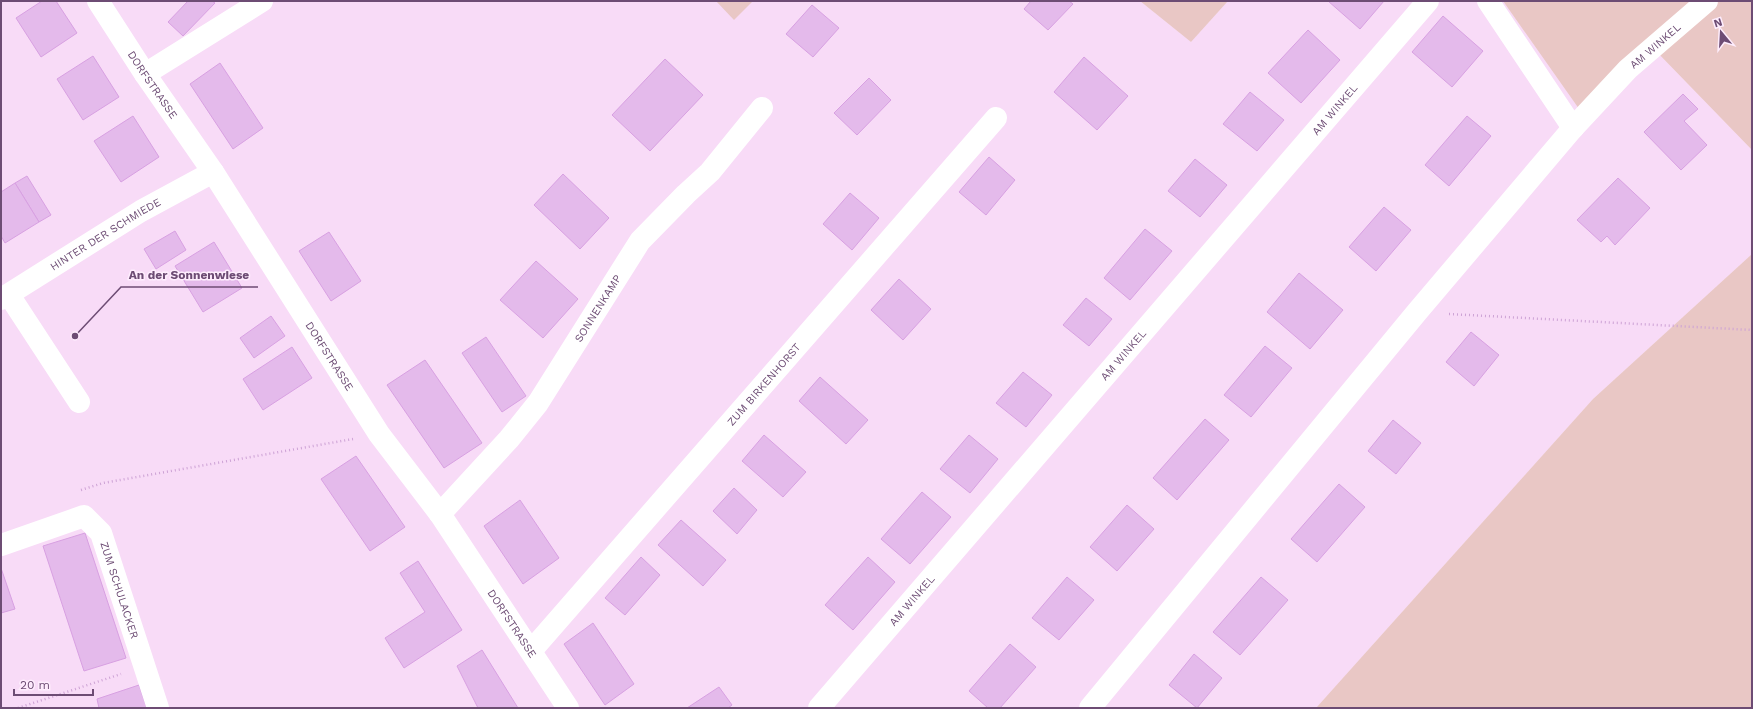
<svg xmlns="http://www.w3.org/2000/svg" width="1753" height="709" font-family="'Work Sans',sans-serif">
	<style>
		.residential { fill: #f8dbf7 }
		.green { fill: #e9c7c5 }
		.building { fill: #e4baeb; stroke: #d8a0e2 }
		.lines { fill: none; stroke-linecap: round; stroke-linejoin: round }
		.path { stroke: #cda2d5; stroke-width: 2.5; stroke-dasharray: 1 3; stroke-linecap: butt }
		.minor { stroke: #fff; stroke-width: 22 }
		.labels { text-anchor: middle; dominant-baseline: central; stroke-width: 3; stroke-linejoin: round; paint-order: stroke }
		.street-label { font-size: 11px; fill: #6d4c74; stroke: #feedfd }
		.leader { fill: none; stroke: #6d4c74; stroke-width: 1.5 }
		.callout-dot { fill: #6d4c74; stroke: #feedfd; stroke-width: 1.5 }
		.callout-label { font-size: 12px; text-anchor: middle; font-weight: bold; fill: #6d4c74; stroke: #feedfd; stroke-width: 3; stroke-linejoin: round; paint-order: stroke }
	</style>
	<rect width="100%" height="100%" fill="#fce6fa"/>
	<path class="residential" d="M1,1h1139l51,41 37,-41h275l81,115 69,-68 99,102v104l-159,145 -277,309h-1315z"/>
	<g class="green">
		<path d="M716,1h37l-19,19z"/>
		<path d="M1140,1h88l-37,41z"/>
		<path d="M1503,1h249v149l-99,-102 -69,68z"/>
		<path d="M1752,254v454h-436l277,-309z"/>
	</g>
	<g class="building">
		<path d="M42,1h14l21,32 -36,24 -25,-39z"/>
		<path d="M188,1h24l3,2 -32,33 -15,-14z"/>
		<path d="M1031,1h38l4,3 -25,26 -24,-21z"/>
		<path d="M1328,1h56l-24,28z"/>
		<path d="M812,5l27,23 -26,29 -27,-23z"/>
		<path d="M1443,16l40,35 -31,36 -40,-35z"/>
		<path d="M1308,30l32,30 -39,43 -33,-30z"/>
		<path d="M93,56l26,41 -36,23 -26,-41z"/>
		<path d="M1084,57l44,39 -31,34 -43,-38z"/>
		<path d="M665,59l38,36 -53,56 -38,-36z"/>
		<path d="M220,63l43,65 -30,21 -43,-65z"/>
		<path d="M869,78l22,22 -34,35 -23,-22z"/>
		<path d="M1250,92l34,28 -27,31 -34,-27z"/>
		<path d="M1683,94l15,15 -14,12 23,24 -26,25 -37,-38z"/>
		<path d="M133,116l26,41 -38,25 -27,-41z"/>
		<path d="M1467,116l24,20 -42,50 -24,-21z"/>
		<path d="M989,157l26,23 -29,35 -27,-23z"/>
		<path d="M1195,159l32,26 -27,32 -32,-26z"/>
		<path d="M563,174l46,44 -29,31 -46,-44z"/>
		<path d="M27,176l24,39 -12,7 -24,-39z"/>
		<path d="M1618,178l32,30 -35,37 -8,-9 -6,6 -24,-22z"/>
		<path d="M15,183l24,39 -34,21 -4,-7v-44z"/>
		<path d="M850,193l29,25 -27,32 -29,-26z"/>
		<path d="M1384,207l27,23 -35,41 -27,-24z"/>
		<path d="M1145,229l27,22 -42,49 -26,-22z"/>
		<path d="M175,231l11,19 -30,19 -12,-20z"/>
		<path d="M329,232l32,49 -30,20 -32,-50z"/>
		<path d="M214,242l28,46 -39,24 -28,-46z"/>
		<path d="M536,261l42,38 -35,39 -43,-38z"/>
		<path d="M1299,273l44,37 -33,39 -43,-37z"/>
		<path d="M899,279l32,30 -28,31 -32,-30z"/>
		<path d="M1086,298l26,21 -23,27 -26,-21z"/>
		<path d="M271,316l14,20 -31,22 -14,-20z"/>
		<path d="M1471,332l28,23 -25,31 -28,-24z"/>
		<path d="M486,337l40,59 -24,16 -40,-59z"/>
		<path d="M1265,346l27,22 -41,49 -27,-22z"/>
		<path d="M292,347l20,31 -49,32 -20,-31z"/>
		<path d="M425,360l57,83 -38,25 -57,-83z"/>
		<path d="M1023,372l29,23 -26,32 -30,-24z"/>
		<path d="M820,377l48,43 -22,24 -47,-43z"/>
		<path d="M1205,419l24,21 -52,60 -24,-22z"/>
		<path d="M1393,420l28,23 -25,31 -28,-23z"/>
		<path d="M764,435l42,37 -23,25 -41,-36z"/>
		<path d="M969,435l29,24 -28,34 -30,-24z"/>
		<path d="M356,456l49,71 -35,24 -49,-72z"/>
		<path d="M1339,484l26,23 -48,55 -26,-23z"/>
		<path d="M734,488l23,22 -20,24 -24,-23z"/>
		<path d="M922,492l29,25 -41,47 -29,-25z"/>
		<path d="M520,500l39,58 -36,26 -39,-58z"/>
		<path d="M1127,505l27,24 -37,42 -27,-24z"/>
		<path d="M681,520l45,40 -23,26 -45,-41z"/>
		<path d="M85,533l41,125 -42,13 -41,-125z"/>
		<path d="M641,557l19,18 -35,40 -20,-17z"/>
		<path d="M868,557l27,25 -42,48 -28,-25z"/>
		<path d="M418,561l44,69 -58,38 -19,-30 40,-26 -25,-39z"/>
		<path d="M1,568l14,41 -14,4z"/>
		<path d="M1067,577l27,23 -35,40 -27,-22z"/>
		<path d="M1261,577l27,23 -48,55 -27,-23z"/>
		<path d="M593,623l41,61 -29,21 -41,-61z"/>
		<path d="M1010,644l26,23 -36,41h-12l-19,-17z"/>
		<path d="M482,650l36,58h-40l-21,-42z"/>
		<path d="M1194,654l28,24 -25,30 -28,-23z"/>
		<path d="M139,685l8,23h-48l-2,-9z"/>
		<path d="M719,687l13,18 -4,3h-41z"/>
	</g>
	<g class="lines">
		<g class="path">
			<path d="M1449,314l303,16"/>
			<path d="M81,490l22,-7 250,-44"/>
			<path d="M18,708l103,-34"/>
		</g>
		<g class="minor">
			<path id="s1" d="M98,1l47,73 68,98 166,262 61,80 128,194"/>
			<path d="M1488,1l85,127"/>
			<path d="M145,74l117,-73"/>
			<path d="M9,295l70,107"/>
			<path id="s2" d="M1,299l140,-88 72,-39"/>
			<path id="s3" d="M440,514l69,-75 29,-36 102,-162 46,-47 24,-22 52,-64"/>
			<path id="s4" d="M1,545l83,-29 17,17 57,175"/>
			<path id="s5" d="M531,651l465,-533"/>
			<path id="s6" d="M819,708l609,-707"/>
			<path id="s7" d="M1090,708l327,-396 156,-184 55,-59 79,-68"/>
		</g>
	</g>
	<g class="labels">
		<g class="street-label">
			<text stroke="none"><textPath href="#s7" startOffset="871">AM WINKEL</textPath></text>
			<text stroke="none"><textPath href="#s1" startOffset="100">DORFSTRASSE</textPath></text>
			<text stroke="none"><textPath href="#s6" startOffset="790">AM WINKEL</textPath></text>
			<text stroke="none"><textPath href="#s2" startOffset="123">HINTER DER SCHMIEDE</textPath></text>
			<text stroke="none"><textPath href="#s3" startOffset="260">SONNENKAMP</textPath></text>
			<text stroke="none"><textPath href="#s6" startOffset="466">AM WINKEL</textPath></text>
			<text stroke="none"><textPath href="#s1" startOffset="424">DORFSTRASSE</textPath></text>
			<text stroke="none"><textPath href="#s5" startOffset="354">ZUM BIRKENHORST</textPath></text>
			<text stroke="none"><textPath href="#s4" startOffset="172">ZUM SCHULACKER</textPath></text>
			<text stroke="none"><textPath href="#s6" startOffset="142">AM WINKEL</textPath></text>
			<text stroke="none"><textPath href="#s1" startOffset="748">DORFSTRASSE</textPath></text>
		</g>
	</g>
	<path class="leader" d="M75 336L121 287H258"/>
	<circle class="callout-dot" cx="75" cy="336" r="4"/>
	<g class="callout-label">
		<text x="189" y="279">An der Sonnenwiese</text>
	</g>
	<rect width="1753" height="709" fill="none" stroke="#6d4c74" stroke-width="4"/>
	<g transform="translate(1721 32) rotate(342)" stroke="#feedfd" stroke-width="3" paint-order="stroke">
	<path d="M0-3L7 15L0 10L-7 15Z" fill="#6d4c74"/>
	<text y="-6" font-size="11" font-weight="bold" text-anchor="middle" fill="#6d4c74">N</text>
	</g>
	<path d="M14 689v6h79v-6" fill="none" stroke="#6d4c74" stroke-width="2"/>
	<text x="20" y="689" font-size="12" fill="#6d4c74" stroke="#feedfd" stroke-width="3" paint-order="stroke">20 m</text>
</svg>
